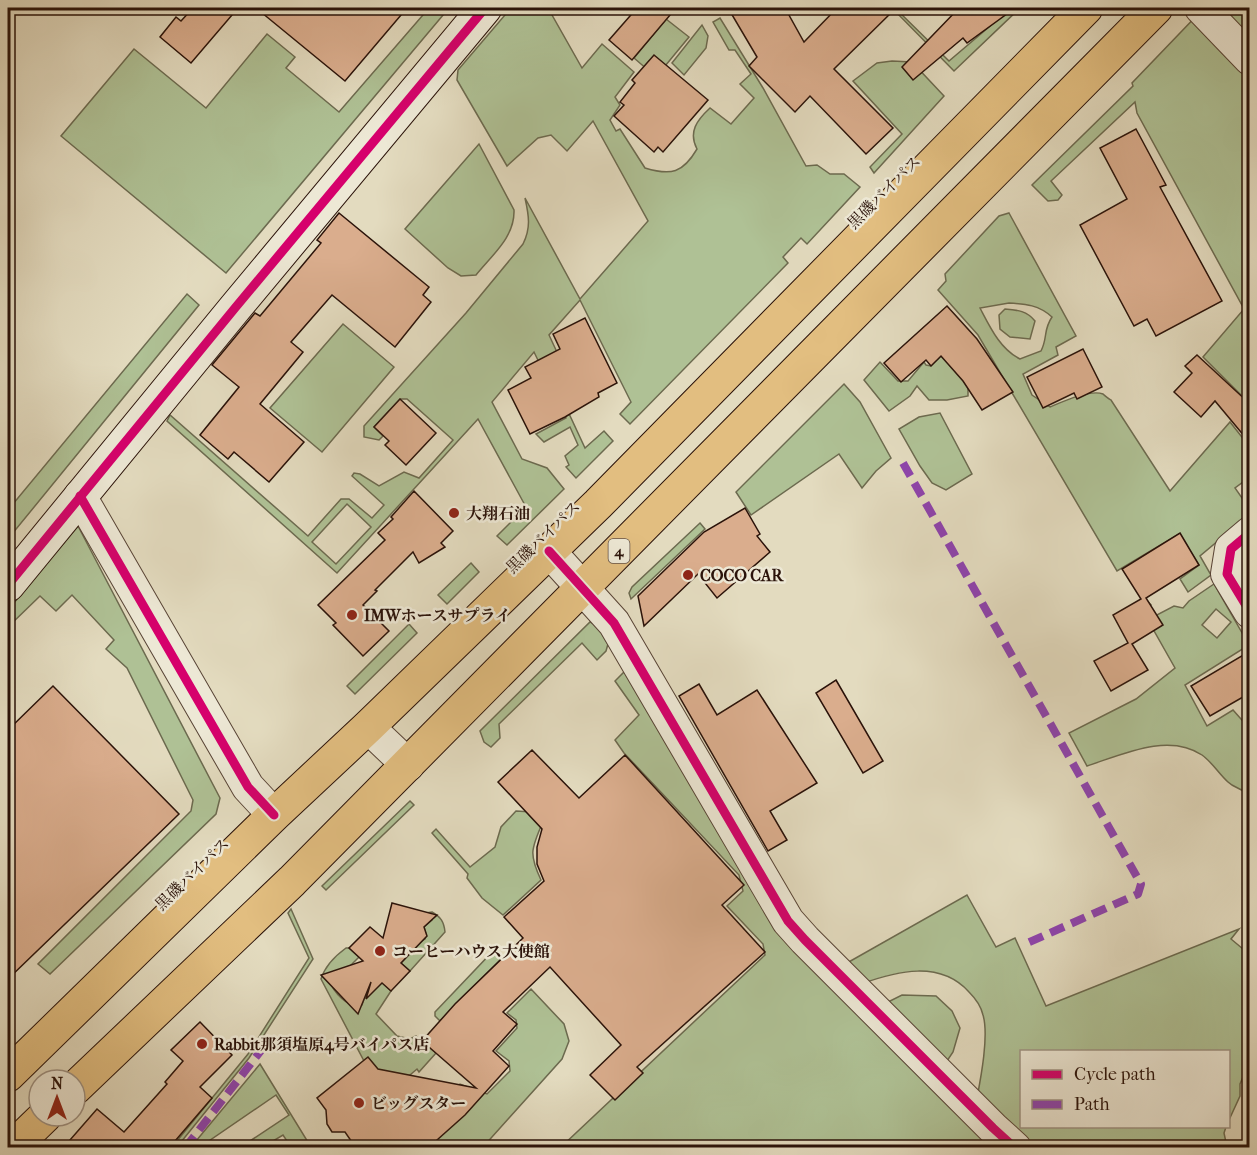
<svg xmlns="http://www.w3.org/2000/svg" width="1257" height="1155" font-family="'IM FELL French Canon','Noto Serif JP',serif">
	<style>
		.green { fill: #afc195; stroke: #6c6a4f; stroke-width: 1.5; fill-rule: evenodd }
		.building { fill: #daad8d; stroke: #2a1209; stroke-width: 1.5 }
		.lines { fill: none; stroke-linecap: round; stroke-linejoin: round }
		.street-casing { stroke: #584436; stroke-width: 34 }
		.secondary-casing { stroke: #2a1209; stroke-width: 35 }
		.highway-casing { stroke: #2a1209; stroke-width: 35 }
		.street { stroke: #ede8d5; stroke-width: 32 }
		.secondary { stroke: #ede8d5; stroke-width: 33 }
		.highway { stroke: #e2be80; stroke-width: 33 }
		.quiet { stroke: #8e44ad; stroke-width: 8; stroke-dasharray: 15 8; stroke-linecap: butt }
		.cycleway-casing { stroke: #ede8d5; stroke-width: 13 }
		.cycleway { stroke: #d6006c; stroke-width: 9 }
		.poi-dot { fill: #8f2418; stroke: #ede8d5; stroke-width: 2 }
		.labels { text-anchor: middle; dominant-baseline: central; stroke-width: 5; stroke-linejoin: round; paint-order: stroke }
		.shield { fill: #ede8d5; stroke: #645246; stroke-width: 1.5 }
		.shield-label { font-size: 15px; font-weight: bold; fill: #2a1209 }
		.street-label { font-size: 16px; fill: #2a1209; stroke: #ede8d5 }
		.poi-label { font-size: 16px; font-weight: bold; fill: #2a1209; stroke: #ede8d5; text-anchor: start }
	</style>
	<rect width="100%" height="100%" fill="#e3dbbf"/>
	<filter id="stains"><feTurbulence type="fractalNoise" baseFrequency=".00333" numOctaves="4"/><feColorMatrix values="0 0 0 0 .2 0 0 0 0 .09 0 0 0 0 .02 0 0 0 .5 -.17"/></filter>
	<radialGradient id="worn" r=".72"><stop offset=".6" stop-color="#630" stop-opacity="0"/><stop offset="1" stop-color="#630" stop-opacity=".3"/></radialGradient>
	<g class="green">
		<path d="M429,8h20l-223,265 -165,-137 73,-87 72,59 61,-74 28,23 -9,11 53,44z"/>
		<path d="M511,8h37l34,60 20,-24 32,28 -19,25 5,8 -10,15 6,11 4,-2 25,39c26,8 38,5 52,-19 -9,-17 0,-29 13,-41l21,16 23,-26 -14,-14 11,-10 -16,-24h-6l-16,-28 7,-4 43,70 43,78 11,-1 13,9h14l16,13 -53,57 -6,-6 -18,19 5,6 -158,161 -10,-10 11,-12 -51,-102 -31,35 13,28 -10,14 33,71 19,-17 9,10 -37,37 -10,-11 3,-2 -4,-9 13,-11 -8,-18 -26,15 -8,-8 30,-16 -32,-66 -42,50 30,57 25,9 17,21 -57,56 -10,-9 29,-29 -48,-88 -141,154 -170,-152 3,-6 138,121 33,-37h8l23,19 12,-13 -32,-29 2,-3 6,1 19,12 25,-14 15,6 34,-38 -46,-41h-7l-26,28 9,9 -4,4 -15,-3v-11l102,-113 57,-69c8,-16 6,-28 2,-46l55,101 68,-78 -55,-100 -26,30 -16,-16 -13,3 -31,28 -50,-86 1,-10zM347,504l24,23 -35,37 -24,-22z"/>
		<path d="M895,8l54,53 47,-40 14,-13h10l-66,63 -61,-62z"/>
		<path d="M1204,8h45l1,392 -2,2 -45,-45 41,-48 -107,-196 -2,-11 -84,79 11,14 -4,5 -10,1 -16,-16 101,-99 -1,-3z"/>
		<path d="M666,19l23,18 -33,40 -22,-19z"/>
		<path d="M702,25l6,11 -2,12 -22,27 -12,-12z"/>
		<path d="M892,61l20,1 32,34 -70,77 -4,-6 32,-33 -49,-53 24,-18z"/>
		<path d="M479,144l35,66c1,27 -22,45 -38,65l-15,1 -13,-8 -43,-39z"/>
		<path d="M1009,213l67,123 -20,11 2,8 -35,19 9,21 18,12c12,-5 40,-18 53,-13 1,1 7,6 8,6l59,91 60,-69 19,24v21l-6,5 4,7 -12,9 14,20v7l-49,41 11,19 -23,17 -8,-13 19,-14 -20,-31 -62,37 -139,-236 -40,-45 8,-9 -1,-7 54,-58zM1009,303c17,1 30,2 43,14 -9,13 -4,20 -11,34l-21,8c-20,-10 -30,-32 -40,-51z"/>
		<path d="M187,294l12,11 -191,234v-29z"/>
		<path d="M1005,309c13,1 22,2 30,12l-5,18 -20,-2 -10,-8 -1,-14z"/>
		<path d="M343,324l51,43 -72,85 -52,-44z"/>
		<path d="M941,356l27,29v11l-21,4h-18l-12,-14 -7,10 -21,15 -25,-31 16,-18 18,19h10l16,-19 2,3 5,1z"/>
		<path d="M844,384l16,18 31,56 -15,13 -14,17 -23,-34 -88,61 -15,-23z"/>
		<path d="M940,413l32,61 -26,16 -14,-7 -12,-17 -21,-37 20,-12z"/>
		<path d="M700,523l5,6 -74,70 -2,-6 3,-6z"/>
		<path d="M78,526l142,272 -4,16 -166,160 -12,-10 153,-153 2,-11 -66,-132 -21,-19 8,-9 -42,-45 -16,16 -16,-15 -32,31v-17z"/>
		<path d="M471,563l8,9 -32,32 -9,-9z"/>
		<path d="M1214,584l35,61 -64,40 22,41 26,-16 16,18v69c-5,-9 -14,-8 -21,-15 -9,-8 -16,-20 -26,-27 -34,-23 -81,0 -115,11l-18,-33 67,-34 39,-31 -35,-62 8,-4 3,3 -7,5 13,5 17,-9 9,2 6,-7zM1216,609l15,13 -14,16 -15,-13z"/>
		<path d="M590,622l7,3 11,19 -2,7 -9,9 -15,-17 -83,81 1,14 -9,9 -7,-5 -4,-11z"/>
		<path d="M409,624l8,9 -62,61 -8,-8z"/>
		<path d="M626,670l154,249 222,228 -442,1 205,-193 -2,-11 -36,-38 16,-15 -4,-16 -115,-122 -9,-13 24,-25 -24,-34z"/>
		<path d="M410,801l4,4 -88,85 -4,-4z"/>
		<path d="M516,811l16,1 10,12c-11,25 -13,31 -1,56l-38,35 -21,-17 -15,-20 1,-4 -36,-41 4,-4 34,38 25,-20 6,-20z"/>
		<path d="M967,895l29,52 19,-9 31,68 193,-77 -8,10 18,15v109l-9,21v12l-11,24 -1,-68h-206v74l204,1 -2,6 3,14h-196l-24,-19 -30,-30c4,-21 12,-63 6,-83 -2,-9 -8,-17 -14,-23 -29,-32 -72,-21 -108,-8l-68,-69 2,-2 52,50z"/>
		<path d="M291,909l22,50 -64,99 -72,89h-5l76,-93 61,-96 -21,-45z"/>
		<path d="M432,912c9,5 12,10 13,20l-35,39 -9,-8 20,-22 4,-2 1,-5 -2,-7 8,-7 -7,-7z"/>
		<path d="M346,948h3l10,9 -15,15 -15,7c4,13 19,30 33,26l2,-6 -1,-5 15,-16 13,13 -15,23 21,22 13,3 6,-3 20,17 -17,19 -2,-3 -26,22 -11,-19 -16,-11 -43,-82c4,-13 14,-23 25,-31z"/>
		<path d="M495,949l7,9 -62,63 -5,-5v-4z"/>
		<path d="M531,989l33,35 5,17 -7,18 -79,88h-49l-3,-5 15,-44 14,-14 27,10 23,-23 -1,-10 -13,-10 21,-23 -1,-8 -9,-7z"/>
		<path d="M902,995l34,1 16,15 8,17 -7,24 -8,12 -61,-60z"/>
		<path d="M260,1064l51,83h-20l-8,-12 -20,12h-22l48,-32 -13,-20 -76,52h-9z"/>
	</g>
	<g class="building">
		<path d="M193,8h45l-47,55 -31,-26 16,-20 5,4z"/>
		<path d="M256,8h151l-62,73z"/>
		<path d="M637,8h39l-44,52 -23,-20z"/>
		<path d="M728,8h57l19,34 33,-34h59l-62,61 59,59 -27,26 -56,-58 -15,16 -46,-46 8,-9z"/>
		<path d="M959,8h56l-48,35 -4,-5 -50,42 -11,-13z"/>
		<path d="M654,55l54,45 -45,52 -5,-5 -4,5 -40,-36 10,-11 -4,-3 15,-19 -3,-3z"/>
		<path d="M1136,129l30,56 -6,2 62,114 -66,35 -9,-17 -13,7 -54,-101 47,-26 -27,-51z"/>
		<path d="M339,213l90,74 -6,8 8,7 -36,45 -63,-52 -41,47 12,10 -43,52 44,38 -35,40 -35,-30 -6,7 -28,-24 39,-48 -27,-22 43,-52 5,3 61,-73 -4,-3z"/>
		<path d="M947,306l30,33 36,53 -31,18 -19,-29 -22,-25 -10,10 -5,-6 -25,22 -17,-19z"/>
		<path d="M585,318l32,65 -19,10 1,4 -34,20 -35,17 -22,-44 23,-12 -6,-11 35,-18 -7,-15z"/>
		<path d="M1083,349l19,38 -25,12 -3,-6 -31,15 -16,-31z"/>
		<path d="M1197,355l53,49v39l-35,-42 -14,16 -27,-25 18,-19 -7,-7z"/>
		<path d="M400,399l36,34 -30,32 -21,-20 4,-4 -15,-14z"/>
		<path d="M414,491l39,40 -12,12 4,4 -26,16 -6,-11 -38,38 2,1 -14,14 26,26 -26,25 -30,-31 3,-2 -18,-18 67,-65 -7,-7 15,-14 -2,-2z"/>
		<path d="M745,508l15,26 -3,2 13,16 -53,46 -19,-24 -54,52 -6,-30 66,-64z"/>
		<path d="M1180,533l19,32 -53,33 17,27 -31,19 16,26 -37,21 -17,-30 34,-18 -15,-28 28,-16 -19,-30z"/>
		<path d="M1250,651v42l-40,23 -19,-30z"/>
		<path d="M836,680l47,81 -20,12 -47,-80z"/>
		<path d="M699,684l18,31 40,-25 60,93 -47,28 17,29 -19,11 -89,-155z"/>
		<path d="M53,686l126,128 -171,165v-249z"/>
		<path d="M532,750l47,48 46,-43 119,130 -22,20 43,47 -128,115 6,6 -28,27 -25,-25 31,-30 -71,-78 -47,45 14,12 -24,27 16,15 -44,49 -37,33h-72l-11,-16h-13l-5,-8 -1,-14 -9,-12 51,-41 10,12 98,19 -54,-47 33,-37 68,-66 -19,-21 40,-36 -7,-17v-17l5,-18 -44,-47z"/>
		<path d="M392,903l45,12 -13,12 3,9 -26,27 9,8 -19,20 -9,-8 -16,16 5,-17 -13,32 -37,-39 42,-14 -14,-13 21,-21 13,11z"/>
		<path d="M200,1022l32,33 -32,32 12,11 -43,50h-106l34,-39 27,23 43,-48 -2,-2 18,-21 -12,-11z"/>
	</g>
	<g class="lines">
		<g class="street-casing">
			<g id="street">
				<path d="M1201,8l49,51"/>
				<path d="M80,496l168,291 26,28"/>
				<path d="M1250,533l-19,16 -4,25 23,38"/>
				<path d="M549,551l65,72 174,298 17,19 188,188 22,20"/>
				<path d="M368,727l40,38"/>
			</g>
		</g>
		<g class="secondary-casing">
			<path id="secondary" d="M8,585l227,-277 250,-300"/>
		</g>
		<g class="highway-casing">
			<g id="highway">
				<path d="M8,1075l266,-260 94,-88 230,-223 488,-496"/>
				<path d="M75,1088l217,-207 864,-873"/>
				<path d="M12,1148l33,-32"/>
			</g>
		</g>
		<use href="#street" class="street"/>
		<use href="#secondary" class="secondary"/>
		<use href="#highway" class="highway"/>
		<g class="quiet">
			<path d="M702,8l3,5"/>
			<path d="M903,463l238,421 -3,10 -113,50"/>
			<path d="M185,1148l85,-109"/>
		</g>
		<g class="cycleway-casing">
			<g id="cycleway">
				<path d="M80,496l168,291 26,28"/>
				<path d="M1250,533l-19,16 -4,25 23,38"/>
				<path d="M549,551l65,72 174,298 17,19 188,188 22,20"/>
				<path d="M8,585l227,-277 250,-300"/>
			</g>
		</g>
		<use href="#cycleway" class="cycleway"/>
	</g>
	<g class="poi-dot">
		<circle cx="454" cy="513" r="6"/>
		<circle cx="688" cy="575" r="6"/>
		<circle cx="352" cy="615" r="6"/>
		<circle cx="380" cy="951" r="6"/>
		<circle cx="202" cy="1044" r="6"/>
		<circle cx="359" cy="1103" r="6"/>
	</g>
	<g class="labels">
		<rect class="shield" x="608.5" y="539" width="21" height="24" rx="4.5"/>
		<g class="shield-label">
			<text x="619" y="551">4</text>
		</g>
		<g class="street-label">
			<text transform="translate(884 192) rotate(-45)">黒磯バイパス</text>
			<text transform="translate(543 537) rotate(-44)">黒磯バイパス</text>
			<text transform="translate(192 874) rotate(-44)">黒磯バイパス</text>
		</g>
		<g class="poi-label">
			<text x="466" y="513">大翔石油</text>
			<text x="700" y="575">COCO CAR</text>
			<text x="364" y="615">IMWホースサプライ</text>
			<text x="392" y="951">コーヒーハウス大使館</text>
			<text x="214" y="1044">Rabbit那須塩原4号バイパス店</text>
			<text x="371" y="1103">ビッグスター</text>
		</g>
	</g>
	<rect width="1257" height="1155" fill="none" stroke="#e3dbbf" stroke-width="30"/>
	<rect x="9" y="9" width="1239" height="1137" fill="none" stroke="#2a1209" stroke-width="3"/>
	<rect x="15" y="15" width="1227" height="1125" fill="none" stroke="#2a1209" stroke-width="1.5"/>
	<rect x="1020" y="1050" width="210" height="78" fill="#ede8d5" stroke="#9f9283" stroke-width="1.5"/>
	<rect x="1032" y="1070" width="30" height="9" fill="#d6006c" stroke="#9f9283" stroke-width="1.5"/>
	<text x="1074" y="1080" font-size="18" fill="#2a1209">Cycle path</text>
	<rect x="1032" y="1100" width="30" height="9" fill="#8e44ad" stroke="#9f9283" stroke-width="1.5"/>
	<text x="1074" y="1110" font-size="18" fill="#2a1209">Path</text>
	<g transform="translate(57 1098)"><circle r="28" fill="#ede8d5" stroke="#9f9283" stroke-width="1.5"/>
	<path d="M0-4.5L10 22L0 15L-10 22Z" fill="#8f2418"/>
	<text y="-9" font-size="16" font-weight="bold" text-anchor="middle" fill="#2a1209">N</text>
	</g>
	<rect width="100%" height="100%" filter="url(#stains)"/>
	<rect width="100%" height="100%" fill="url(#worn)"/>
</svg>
